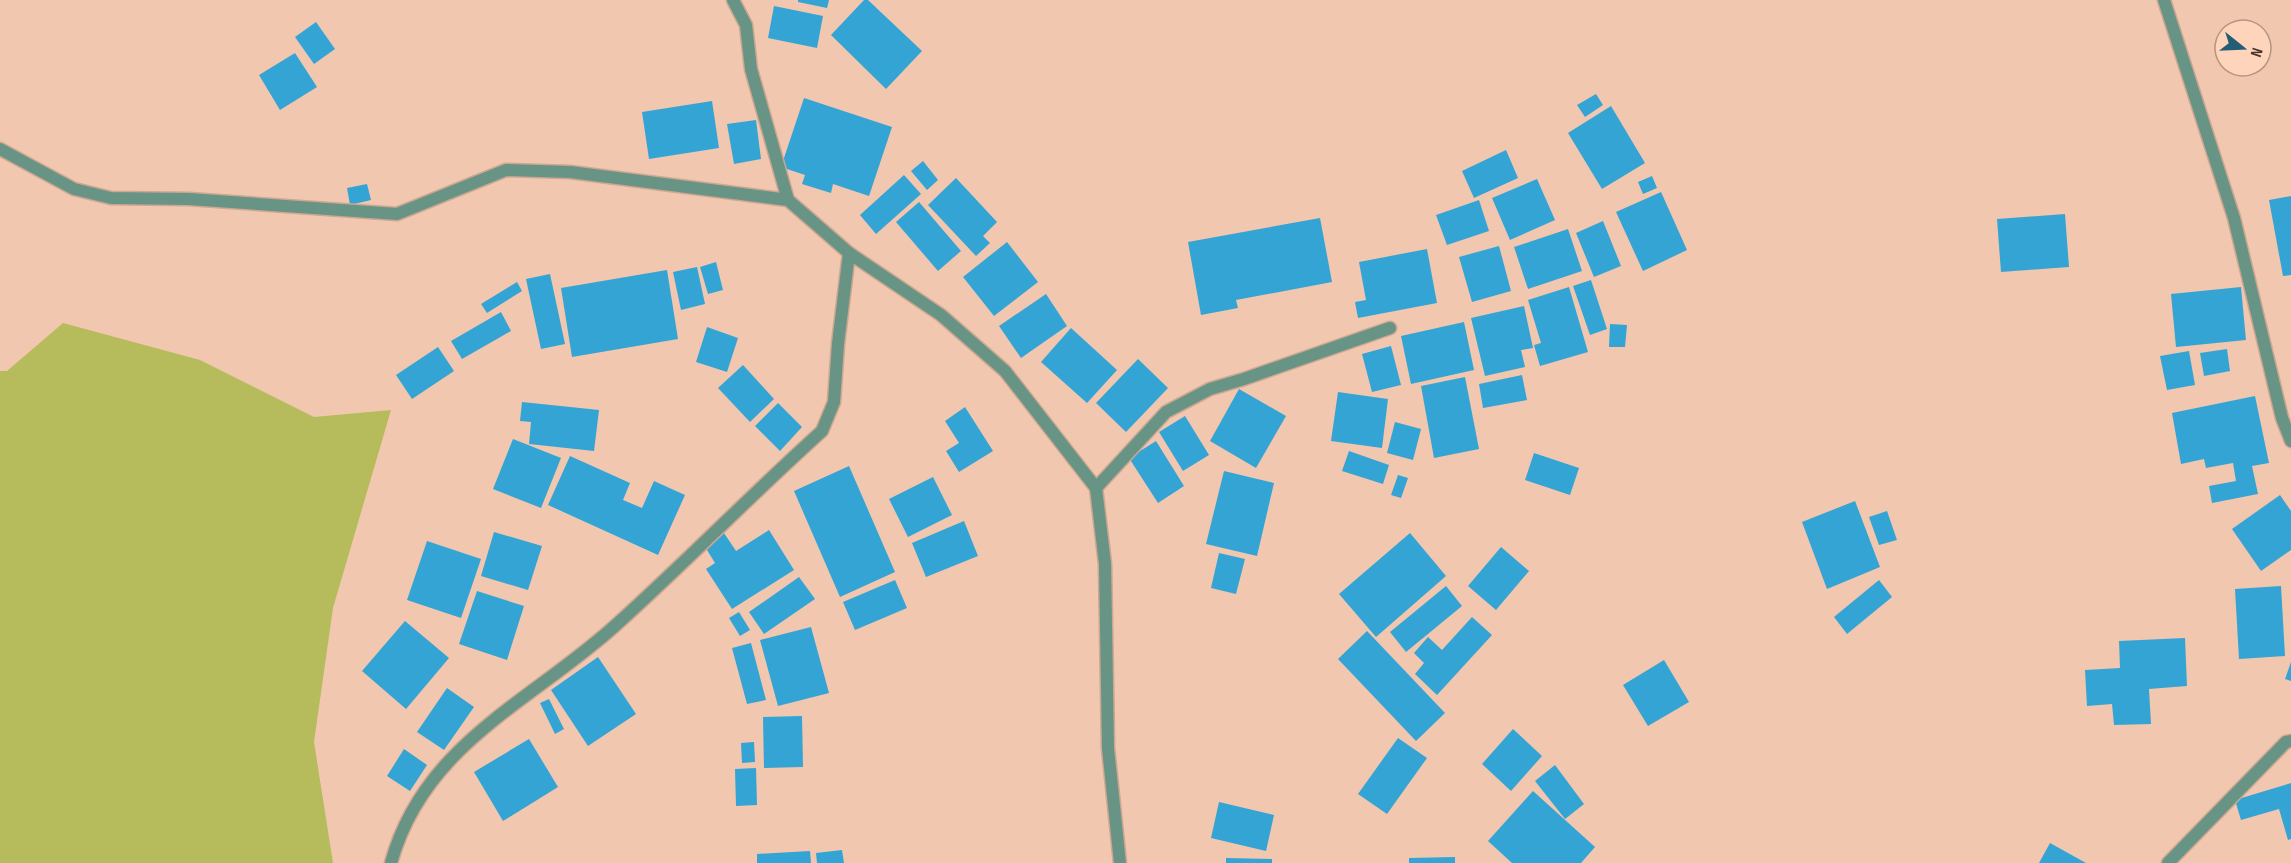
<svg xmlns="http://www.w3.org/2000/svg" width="2291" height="863" font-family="'Sofia Sans Condensed',sans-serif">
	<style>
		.green { fill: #b6bc5b }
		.building { fill: #34a4d5 }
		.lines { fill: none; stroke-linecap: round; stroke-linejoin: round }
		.minor-casing { stroke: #cca792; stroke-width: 15 }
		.minor { stroke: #679485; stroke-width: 12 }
	</style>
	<rect width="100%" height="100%" fill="#f1c7af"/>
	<path class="green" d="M63,323l137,37 114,57 77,-7 -58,198 -19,134 19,121h-333v-492h7z"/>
	<g class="building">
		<path d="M798,0h31l-2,8 -29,-6z"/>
		<path d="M864,0h4l54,51 -36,38 -55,-54z"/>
		<path d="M774,6l49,10 -6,32 -49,-10z"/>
		<path d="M316,22l19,27 -21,15 -19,-27z"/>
		<path d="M295,53l22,34 -37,23 -21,-35z"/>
		<path d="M1596,94l7,11 -18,12 -8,-12z"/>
		<path d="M804,98l88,29 -23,69 -36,-12 -2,9 -29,-9 3,-9 -24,-8z"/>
		<path d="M712,101l7,47 -70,11 -7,-47z"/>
		<path d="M1611,106l34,57 -43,26 -34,-56z"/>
		<path d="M756,120l5,39 -27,5 -7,-40z"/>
		<path d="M1506,150l12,28 -44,20 -12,-27z"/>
		<path d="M923,161l15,19 -11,10 -16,-19z"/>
		<path d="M904,175l17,19 -45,40 -16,-19z"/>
		<path d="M1652,176l5,12 -14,6 -5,-12z"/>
		<path d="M956,178l41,44 -14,14 7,7 -14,13 -48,-51z"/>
		<path d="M1537,179l18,41 -45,20 -18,-42z"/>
		<path d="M367,184l4,16 -21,5 -3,-17z"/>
		<path d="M1661,192l26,58 -44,21 -27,-59z"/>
		<path d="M2291,196v79l-8,1 -14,-76z"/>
		<path d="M1479,200l10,31 -42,14 -11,-30z"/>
		<path d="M919,202l42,49 -23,20 -42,-49z"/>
		<path d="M2065,214l4,53 -68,5 -4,-53z"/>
		<path d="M1320,218l12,64 -96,18 2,8 -37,7 -13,-73z"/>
		<path d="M1603,221l18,45 -27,11 -18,-44z"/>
		<path d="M1568,229l14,42 -54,18 -14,-42z"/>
		<path d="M1007,242l31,40 -44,34 -31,-39z"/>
		<path d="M1499,246l12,45 -39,11 -13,-45z"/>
		<path d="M1427,249l10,54 -79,15 -3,-16 11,-2 -7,-38z"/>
		<path d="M716,262l7,28 -15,4 -8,-27z"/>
		<path d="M697,267l8,37 -24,6 -8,-38z"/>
		<path d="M667,270l11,69 -106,18 -11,-69z"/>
		<path d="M550,274l15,70 -24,5 -15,-70z"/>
		<path d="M1591,280l16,49 -17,6 -17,-49z"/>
		<path d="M517,282l5,9 -35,22 -6,-9z"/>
		<path d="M1569,287l19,65 -48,14 -6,-21 7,-2 -13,-43z"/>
		<path d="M2241,287l5,53 -70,7 -5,-53z"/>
		<path d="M1046,294l21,32 -46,32 -22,-32z"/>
		<path d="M1524,306l9,42 -12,2 4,17 -40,9 -14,-58z"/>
		<path d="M501,312l10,19 -49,28 -11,-18z"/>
		<path d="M1464,322l10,48 -63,14 -10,-48z"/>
		<path d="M1610,324l17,1 -2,22h-16z"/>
		<path d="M707,327l31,11 -11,34 -31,-10z"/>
		<path d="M1071,328l46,42 -30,33 -46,-41z"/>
		<path d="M1391,346l10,39 -29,7 -10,-38z"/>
		<path d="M438,347l16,24 -42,28 -16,-24z"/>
		<path d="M2227,349l3,22 -26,5 -4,-23z"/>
		<path d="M2189,351l6,34 -28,5 -7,-34z"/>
		<path d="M1138,359l30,29 -42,44 -30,-29z"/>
		<path d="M743,365l31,34 -24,23 -32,-34z"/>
		<path d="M1522,375l5,25 -44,8 -4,-24z"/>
		<path d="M1465,377l14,72 -45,9 -13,-72z"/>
		<path d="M1239,389l47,27 -30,52 -46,-27z"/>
		<path d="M1338,392l50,7 -6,49 -51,-7z"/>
		<path d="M2255,396l14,67 -17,3 6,28 -46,9 -3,-17 27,-5 -3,-18 -27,5 -2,-9 -23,5 -9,-51z"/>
		<path d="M522,402l77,8 -5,41 -65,-7 2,-22 -11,-1z"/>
		<path d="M778,403l24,24 -22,24 -25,-25z"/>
		<path d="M965,407l28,44 -34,21 -13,-21 13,-8 -14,-22z"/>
		<path d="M1185,416l24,39 -26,16 -24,-39z"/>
		<path d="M1395,422l26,7 -8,31 -26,-7z"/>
		<path d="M513,439l48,19 -20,50 -48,-19z"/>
		<path d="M1156,441l28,45 -26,17 -29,-45z"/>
		<path d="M1349,451l40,14 -6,19 -41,-13z"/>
		<path d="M1534,453l45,15 -9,27 -45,-15z"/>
		<path d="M570,456l60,27 -7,17 19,8 12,-27 31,14 -27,60 -110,-50z"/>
		<path d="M849,466l46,106 -55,25 -46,-106z"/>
		<path d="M1224,471l50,12 -17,73 -51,-12z"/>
		<path d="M1398,475l10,3 -7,20 -10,-3z"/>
		<path d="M933,477l19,38 -44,22 -19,-38z"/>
		<path d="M2280,495l11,16v39l-30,21 -29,-42z"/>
		<path d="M1855,501l25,66 -53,22 -25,-67z"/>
		<path d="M1887,511l10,29 -18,5 -10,-28z"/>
		<path d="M964,521l14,35 -52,21 -14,-34z"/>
		<path d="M769,530l25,40 -62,39 -26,-40 9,-6 -11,-18 20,-12 12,18z"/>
		<path d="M494,532l48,14 -14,44 -47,-14z"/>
		<path d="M1410,533l36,43 -70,61 -37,-43z"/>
		<path d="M427,541l54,18 -20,59 -54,-18z"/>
		<path d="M1501,547l28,24 -33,39 -28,-24z"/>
		<path d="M1219,553l26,6 -9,35 -25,-6z"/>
		<path d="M799,577l16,22 -51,35 -15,-22z"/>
		<path d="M895,580l12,28 -52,22 -12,-28z"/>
		<path d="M1879,580l13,17 -45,37 -13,-17z"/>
		<path d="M1446,586l16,20 -56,46 -16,-20z"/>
		<path d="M2281,586l4,70 -46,3 -4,-70z"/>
		<path d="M477,591l47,15 -17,54 -48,-16z"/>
		<path d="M739,612l11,18 -10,6 -11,-18z"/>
		<path d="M1472,617l20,18 -55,60 -22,-21 9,-11 -10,-10 14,-16 14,13z"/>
		<path d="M405,621l44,37 -43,51 -44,-38z"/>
		<path d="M811,627l18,66 -51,13 -18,-66z"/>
		<path d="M1367,631l78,82 -29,28 -78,-82z"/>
		<path d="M2185,638l2,48 -38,3 2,35 -37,1 -2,-21 -25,2 -2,-36 35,-2 -1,-27z"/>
		<path d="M751,643l15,57 -19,4 -15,-56z"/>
		<path d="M598,657l38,57 -48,32 -37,-56z"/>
		<path d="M1664,660l25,42 -41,24 -25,-41z"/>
		<path d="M2291,662v19l-6,-2z"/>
		<path d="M447,688l27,19 -30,43 -27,-18z"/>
		<path d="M549,699l15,30 -9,5 -15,-31z"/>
		<path d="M802,716l1,51 -39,1 -1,-51z"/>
		<path d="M1513,729l29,27 -31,35 -29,-27z"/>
		<path d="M1398,738l29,20 -40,56 -29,-20z"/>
		<path d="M529,739l29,48 -55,34 -29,-49z"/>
		<path d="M754,742l1,20 -13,1 -1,-20z"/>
		<path d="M404,749l23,16 -17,26 -23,-15z"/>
		<path d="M1555,765l29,39 -19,15 -30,-38z"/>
		<path d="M756,768l1,37 -21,1 -1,-37z"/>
		<path d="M2291,783v56l-3,1 -9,-31 -38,11 -6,-20z"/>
		<path d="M1533,791l62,56 -14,16h-69l-24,-22z"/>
		<path d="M1219,802l55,13 -8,36 -55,-13z"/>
		<path d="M2050,843l36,20h-47z"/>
		<path d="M842,850l2,13h-27l-1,-10z"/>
		<path d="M810,851l1,12h-54v-9z"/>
		<path d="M1455,857v6h-46v-5z"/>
		<path d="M1226,858l46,1v4h-46z"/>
	</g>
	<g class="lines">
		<g class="minor-casing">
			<g id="minor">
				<path d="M733,0l13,25 5,44 37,131"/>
				<path d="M2164,0l70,218 48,200 9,23"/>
				<path d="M0,149l74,40 37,9 78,1 208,15 109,-44 64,2 218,28 61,53 92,62 64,56 91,117 9,76 3,184 12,115"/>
				<path d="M1096,488l70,-76 44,-23 34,-10 146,-51"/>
				<path d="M391,863c33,-120 142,-162 226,-239 70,-63 135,-130 205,-193l12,-29 4,-58 11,-91"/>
				<path d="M2168,863l118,-121 5,-1"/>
			</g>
		</g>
		<use href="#minor" class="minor"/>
	</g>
	<g transform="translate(2243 48) rotate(108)"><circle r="28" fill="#fed4bb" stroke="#b59582" stroke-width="1.5"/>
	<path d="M0-4.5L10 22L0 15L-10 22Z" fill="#255d77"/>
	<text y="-9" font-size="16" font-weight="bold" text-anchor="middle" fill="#47362c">N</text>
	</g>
</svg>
